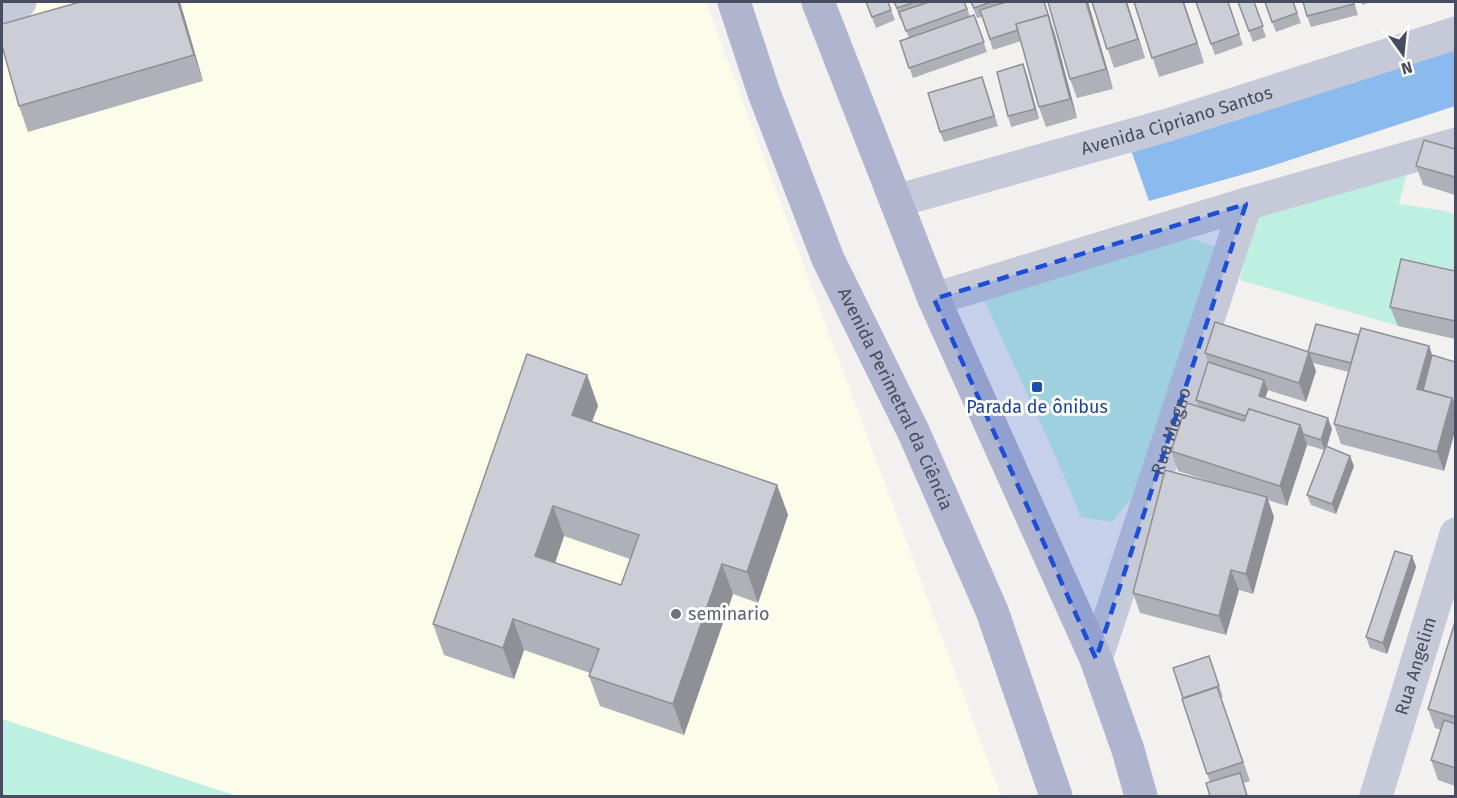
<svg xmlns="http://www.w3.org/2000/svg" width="1457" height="798" font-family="'Fira Sans',sans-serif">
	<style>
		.commercial { fill: #fcfcea }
		.green { fill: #bef0e1 }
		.water { fill: #8abaee }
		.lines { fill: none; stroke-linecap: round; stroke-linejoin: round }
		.minor { stroke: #c6cad8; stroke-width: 33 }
		.major { stroke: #afb5cf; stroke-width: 33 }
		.wall { fill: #afb1b8; fill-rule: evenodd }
		.shaded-wall { fill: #8f9096 }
		.building { fill: #ccced6; stroke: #8f9096; stroke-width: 1.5; fill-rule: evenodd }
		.marked { fill: #1d4ed8; fill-opacity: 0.2; stroke: #1d4ed8; stroke-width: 4.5; stroke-dasharray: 12 8; stroke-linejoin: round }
		.transit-dot { fill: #1a4fb4; stroke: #fff; stroke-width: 2 }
		.worship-dot { fill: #6b7280; stroke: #fff; stroke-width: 2 }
		.labels { text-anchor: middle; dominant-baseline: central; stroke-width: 6; stroke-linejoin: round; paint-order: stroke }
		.street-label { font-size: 18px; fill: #474c5e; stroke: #fff }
		.transit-label { font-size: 18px; fill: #164399; stroke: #fff }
		.worship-label { font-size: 18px; fill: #5b616d; stroke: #fff; text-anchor: start }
	</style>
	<rect width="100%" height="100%" fill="#f2f1f0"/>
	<path class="commercial" d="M2,2h704l295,794h-765l-234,-76z"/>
	<g class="green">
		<path d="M1408,168l-9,36 47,7 9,4v70l-43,-11 -14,52 -158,-46 16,-71z"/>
		<path d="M1178,234l43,15 -75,231 -34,42 -31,-5 -25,-60 -75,-164z"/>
		<path d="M2,719l235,77h-235z"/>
	</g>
	<path class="water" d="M1455,50v56l-193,63 -113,32 -18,-51z"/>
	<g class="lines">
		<g class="minor">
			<path d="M2,7l18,-5"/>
			<path id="s1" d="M896,201l272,-76 288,-92"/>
			<path d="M934,299l312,-95 210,-60"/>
			<path id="s2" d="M1096,659l150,-455"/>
			<path id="s3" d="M1376,796l80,-262"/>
		</g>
		<g class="major">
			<path id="s4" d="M734,2l30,91 64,166 86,174 78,178 64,185"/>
			<path d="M818,2l116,297 162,360 32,91 13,46"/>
		</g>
	</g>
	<g class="wall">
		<path d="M180,2l23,79 -175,51 -9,-26z"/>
		<path d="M866,2h22l7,18 -19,8z"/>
		<path d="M894,2h71l5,15 4,-2 13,37 -74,26 -13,-37 9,-3 -7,-19h-2z"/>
		<path d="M971,2h73l10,28 23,88 -31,9 -7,-20 -18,-66 -28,9 -11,-33 -5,1z"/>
		<path d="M1048,2h40l25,87 -36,9 -7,-19z"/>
		<path d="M1092,2h35l18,56 -31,10z"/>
		<path d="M1134,2h50l20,61 -45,14z"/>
		<path d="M1196,2h32l15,43 -28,10z"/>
		<path d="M1238,2h16l12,35 -13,5z"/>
		<path d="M1264,2h29l8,21 -25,9z"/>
		<path d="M1354,2l4,13 -47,12 -4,-11z"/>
		<path d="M1361,2h10l-9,3z"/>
		<path d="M1027,75l12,44 -28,8 -3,-11z"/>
		<path d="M986,88l12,38 -54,16 -4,-10z"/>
		<path d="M1455,149v46l-32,-10 -7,-19z"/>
		<path d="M1455,271v68l-57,-13 -8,-19z"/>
		<path d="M1359,335l70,11 3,9 23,7v69l-11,40 -103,-27 -7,-20 15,-52 -36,-9 3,8 -10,31 -38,-12 -3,8 67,31 -5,18 27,19 -18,48 -25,-9 -4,-10 17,-45 -17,-5 -20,61 -19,-6 6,17 -21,77 -14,-4 -13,45 -86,-22 -7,-20 95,-106 -50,-16 -7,-20 27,-44 -2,-7 12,-38 -3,-9 103,-1z"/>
		<path d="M587,375l11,31 -6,15 185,64 11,30 -30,88 -25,-9 -49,141 -84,-29 -11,-30 1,-3 -66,-23 -10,29 -70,-24 -11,-31zM564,536l66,23 -9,26 -66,-22z"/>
		<path d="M1412,556l4,11 -29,87 -17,-6 -4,-11z"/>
		<path d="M1455,623v163l-17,-6 -7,-20 10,-30 -6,-2 -7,-19z"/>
		<path d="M1209,656l14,41h-2l29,84 -6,2 4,13h-38v-14l-28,-83z"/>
	</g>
	<g class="shaded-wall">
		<path d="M178,2h2l23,79 -9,-26z"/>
		<path d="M1086,2h2l25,87 -7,-20z"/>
		<path d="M1126,2h1l18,56 -7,-19z"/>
		<path d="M1183,2h1l20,61 -7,-20z"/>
		<path d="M1048,15l7,20 22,83 -7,-19z"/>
		<path d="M1023,64l4,11 12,44 -4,-10z"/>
		<path d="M1429,346l7,20 -15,32 -4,-9z"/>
		<path d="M1309,352l7,19 -10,31 -7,-19z"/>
		<path d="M587,375l11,31 -15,39 -11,-30z"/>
		<path d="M1264,380l4,10 -6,17 -3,-11z"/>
		<path d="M1452,398l3,10v23l-11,40 -7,-19z"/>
		<path d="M1328,418l4,11 -7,22 -4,-11z"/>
		<path d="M1300,425l7,20 -20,61 -7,-20z"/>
		<path d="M1350,456l4,10 -18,48 -4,-10z"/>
		<path d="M777,485l11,30 -30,88 -11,-31z"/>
		<path d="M1267,497l7,20 -21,77 -7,-20z"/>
		<path d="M553,506l11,30 -17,51 -12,-31z"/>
		<path d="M1412,556l4,11 -29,87 -4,-11z"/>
		<path d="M722,564l11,30 -49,141 -11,-31z"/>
		<path d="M1231,570l8,20 -13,45 -7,-19z"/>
		<path d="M513,619l11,31 -10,29 -11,-31z"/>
	</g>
	<g class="building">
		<path d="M80,2h98l16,53 -175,51 -17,-60v-22z"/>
		<path d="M866,2h22l3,8 -19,7z"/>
		<path d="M894,2h21l-18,6z"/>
		<path d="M929,2h35l3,7 -61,22 -7,-19z"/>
		<path d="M971,2h20l-17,6z"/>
		<path d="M1006,2h38l6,18 -2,-5 -32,9 2,6 -28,9 -10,-29z"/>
		<path d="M1048,2h38l20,67 -36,10z"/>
		<path d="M1092,2h34l12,37 -31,10z"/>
		<path d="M1134,2h49l14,41 -45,15z"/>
		<path d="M1196,2h32l11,32 -28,10z"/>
		<path d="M1238,2h16l9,24 -14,5z"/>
		<path d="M1265,2h28l4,11 -25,9z"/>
		<path d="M1303,2h50l1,2 -47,12z"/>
		<path d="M974,15l10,27 -75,26 -9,-27z"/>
		<path d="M1048,15l22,84 -31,8 -23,-83z"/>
		<path d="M1023,64l12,45 -27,7 -11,-44z"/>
		<path d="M982,77l12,39 -54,16 -12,-39z"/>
		<path d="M1424,140l31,9v28l-39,-11z"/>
		<path d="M1401,259l54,12v50l-65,-14z"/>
		<path d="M1215,322l94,30 -10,31 -94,-30z"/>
		<path d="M1316,324l43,11 -8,28 -43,-11z"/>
		<path d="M1361,328l68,18 -12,43 35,9 -15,54 -103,-28z"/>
		<path d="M527,354l60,21 -15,40 205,70 -30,87 -25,-8 -49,140 -84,-28 10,-27 -86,-30 -10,29 -70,-24zM553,506l86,29 -18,50 -86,-29z"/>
		<path d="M1432,355l23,7v45l-3,-9 -29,-8z"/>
		<path d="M1208,362l56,18 -5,16 69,22 -7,22 -18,-6 -3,-9 -51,-16 -3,7 -50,-16z"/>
		<path d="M1187,403l57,18 5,-12 51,16 -20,61 -109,-35z"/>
		<path d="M1326,446l24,10 -18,48 -25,-9z"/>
		<path d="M1165,470l102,27 -21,77 -15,-4 -12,46 -86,-23z"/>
		<path d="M1395,551l17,5 -29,87 -17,-6z"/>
		<path d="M1455,622v95l-27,-8z"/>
		<path d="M1209,656l10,30 -36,12 -10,-30z"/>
		<path d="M1217,687l26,75 -36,12 -25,-75z"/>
		<path d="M1444,720l11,4v44l-24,-8z"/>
		<path d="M1240,773l7,23h-37l-4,-13z"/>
	</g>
	<path class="marked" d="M1246,204l-150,455 -162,-360z"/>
	<rect class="transit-dot" x="1031" y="381" width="12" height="12" rx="3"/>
	<circle class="worship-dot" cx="676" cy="614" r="6"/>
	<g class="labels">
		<g class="street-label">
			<text stroke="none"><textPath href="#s1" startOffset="292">Avenida Cipriano Santos</textPath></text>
			<text stroke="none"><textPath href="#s4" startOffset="429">Avenida Perimetral da Ciência</textPath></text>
			<text stroke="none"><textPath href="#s2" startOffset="240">Rua Mogno</textPath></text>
			<text stroke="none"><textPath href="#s3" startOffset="136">Rua Angelim</textPath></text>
		</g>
		<g class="transit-label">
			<text x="1037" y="407">Parada de ônibus</text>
		</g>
		<g class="worship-label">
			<text x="688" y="614">seminario</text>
		</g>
	</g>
	<rect width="1457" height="798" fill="none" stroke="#474c5e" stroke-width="6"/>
	<g transform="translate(1403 54) rotate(165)" stroke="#ffffff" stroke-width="4.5" paint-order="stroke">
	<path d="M0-4.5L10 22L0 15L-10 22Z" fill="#474c5e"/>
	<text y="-9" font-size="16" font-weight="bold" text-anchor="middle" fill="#474c5e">N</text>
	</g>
</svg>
